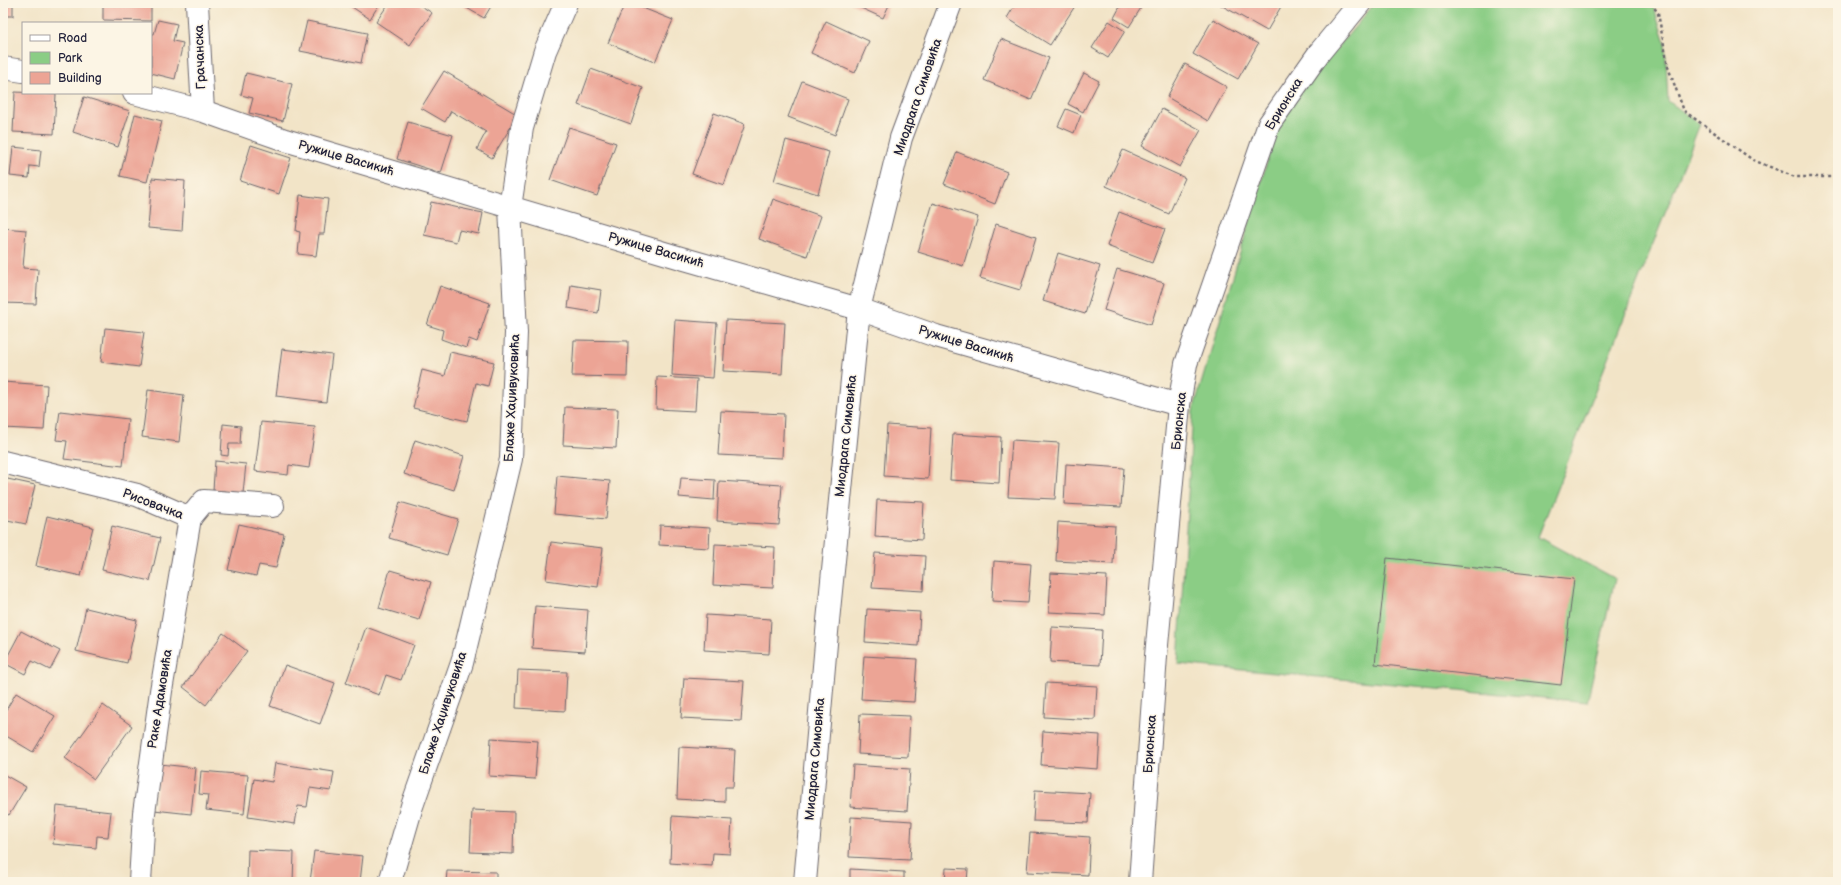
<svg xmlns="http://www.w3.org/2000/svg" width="1841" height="885" font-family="'Balsamiq Sans',sans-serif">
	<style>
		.green { fill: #8bcd85; stroke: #567860 }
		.building { fill: #eca495 }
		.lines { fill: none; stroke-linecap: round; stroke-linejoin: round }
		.minor-casing { stroke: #6b666c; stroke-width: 24 }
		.path { stroke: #6b666c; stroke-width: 2.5; stroke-dasharray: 3 3; stroke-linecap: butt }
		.minor { stroke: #fff; stroke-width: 22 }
		.labels { text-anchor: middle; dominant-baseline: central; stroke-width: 3; stroke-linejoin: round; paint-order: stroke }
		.street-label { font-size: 13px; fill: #22223b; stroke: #fcf5e5 }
	</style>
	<rect width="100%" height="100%" fill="#fcf5e5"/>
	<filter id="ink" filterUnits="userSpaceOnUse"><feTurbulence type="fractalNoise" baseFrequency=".025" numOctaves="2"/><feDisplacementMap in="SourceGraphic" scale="8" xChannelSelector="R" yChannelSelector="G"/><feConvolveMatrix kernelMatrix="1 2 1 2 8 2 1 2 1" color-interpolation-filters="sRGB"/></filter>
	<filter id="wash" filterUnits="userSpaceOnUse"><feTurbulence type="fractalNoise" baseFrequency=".012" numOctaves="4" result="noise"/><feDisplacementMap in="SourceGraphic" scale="16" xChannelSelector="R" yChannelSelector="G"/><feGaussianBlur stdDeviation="0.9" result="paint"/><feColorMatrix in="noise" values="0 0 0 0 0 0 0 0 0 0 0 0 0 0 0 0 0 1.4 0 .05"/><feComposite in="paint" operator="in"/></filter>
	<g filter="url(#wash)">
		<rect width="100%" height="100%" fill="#f2e4c7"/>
		<path class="green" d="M1375,3h277l13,39 3,59 32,23 -162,413 77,42 -28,123 -409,-38 15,-253 88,-296z"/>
		<g id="blocks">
			<g class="building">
				<rect x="3" y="3" width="10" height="13"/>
				<path d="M103,3h48v18l-48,-1z"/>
				<path d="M346,3h34l-10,16z"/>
				<path d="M389,3h28l15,10 -22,32 -34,-23z"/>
				<path d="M458,3h35l-9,15z"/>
				<path d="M625,3h5l43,17 -18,42 -47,-19z"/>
				<path d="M850,3h40l-7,15z"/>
				<path d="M1016,3h54l5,3 -25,39 -43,-27z"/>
				<path d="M1122,3h22l-15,24 -15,-9z"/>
				<path d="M1219,3h64l-16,28 -48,-27z"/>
				<path d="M1213,19l45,25 -20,35 -45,-25z"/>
				<path d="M158,20l19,4 -4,17 10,2 -8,36 -24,-6v-39h3z"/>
				<path d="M307,21l60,12 -6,30 -61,-12z"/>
				<path d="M826,21l43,20 -14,32 -44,-20z"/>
				<path d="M1109,21l16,10 -17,27 -16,-10z"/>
				<path d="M1001,39l48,19 -18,42 -47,-20z"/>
				<path d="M1185,64l42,23 -19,34 -41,-24z"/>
				<path d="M591,69l52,19 -12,36 -53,-19z"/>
				<path d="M444,71l74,44 -26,43 -15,-9 9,-17 -35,-21 -6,11 -24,-14z"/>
				<path d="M246,73l46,11 -9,37 -34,-8 4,-15 -12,-3z"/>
				<path d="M1084,73l15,8 -16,31 -15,-8z"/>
				<path d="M802,81l46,18 -13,36 -47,-18z"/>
				<path d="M15,92l41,2 -2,40 -41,-2z"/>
				<path d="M84,97l46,14 -12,36 -45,-15z"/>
				<path d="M1066,109l15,6 -7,18 -16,-7z"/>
				<path d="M1162,109l39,21 -21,37 -38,-21z"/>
				<path d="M714,113l31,11 -21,61 -32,-11z"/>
				<path d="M135,114l27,7 -15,61 -27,-6z"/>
				<path d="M408,122l45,13 -12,38 -44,-14z"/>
				<path d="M569,127l47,16 -19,53 -47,-16z"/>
				<path d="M786,140l43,12 -11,42 -44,-13z"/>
				<path d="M251,145l40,13 -12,36 -39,-13z"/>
				<path d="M13,147l28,3 -2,17 -9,-1 -1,12 -19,-2z"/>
				<path d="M1123,150l62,28 -16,36 -63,-28z"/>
				<path d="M957,152l50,20 -12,32 -51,-20z"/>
				<path d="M152,178l33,3 -3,50 -34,-3z"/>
				<path d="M300,195l28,4 -4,35h-5l-3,22 -18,-2 2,-22 -4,-1z"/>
				<path d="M773,199l48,17 -14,40 -48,-17z"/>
				<path d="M431,202l52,11 -4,21 -20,-4 -3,12 -32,-7z"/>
				<path d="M933,203l45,14 -15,49 -45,-14z"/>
				<path d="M1119,212l46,17 -13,34 -45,-17z"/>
				<path d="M996,224l40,13 -16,53 -40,-12z"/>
				<path d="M3,228l23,2 -3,38 15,1 -2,35 -33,-1z"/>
				<path d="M1058,253l42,13 -15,48 -42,-13z"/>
				<path d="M1117,269l47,14 -13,42 -47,-15z"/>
				<path d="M571,285l30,5 -3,23 -30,-5z"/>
				<path d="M440,286l50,17 -13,39 -8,-3 -3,9 -25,-9 2,-9 -16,-5z"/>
				<path d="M675,320l42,3 -4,55 -41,-3z"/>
				<path d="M726,320l59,3 -3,51 -59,-3z"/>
				<path d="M105,328l39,4 -5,35 -38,-5z"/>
				<path d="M574,340l54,1 -1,36 -55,-1z"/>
				<path d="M282,349l50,6 -6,47 -50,-6z"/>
				<path d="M450,352l44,10 -6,24 -12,-3 -9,38 -54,-13 9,-38 23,6z"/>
				<path d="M657,377l40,2 -2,32 -39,-2z"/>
				<path d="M3,382l44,3 -3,45 -41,-2z"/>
				<path d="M148,390l36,5 -5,47 -37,-5z"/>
				<path d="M565,407l53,2 -2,39 -53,-3z"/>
				<path d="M60,411l68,8 -5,47 -59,-7 3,-18 -11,-1z"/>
				<path d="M721,411l63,3 -2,44 -64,-3z"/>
				<path d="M261,422l54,5 -6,41 -20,-3 -1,10 -33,-4z"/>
				<path d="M223,424l18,2 -1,18h-11l-1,12 -7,-1z"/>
				<path d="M887,425l44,3 -3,51 -44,-3z"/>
				<path d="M953,434l48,3 -2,46 -49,-3z"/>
				<path d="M415,440l49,16 -10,34 -50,-16z"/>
				<path d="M1012,440l47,3 -4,56 -47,-2z"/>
				<path d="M215,461l31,3 -3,29 -30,-3z"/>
				<path d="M1066,464l58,4 -3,39 -57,-3z"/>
				<path d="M557,476l53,5 -4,38 -52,-5z"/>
				<path d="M3,478l32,7 -9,39 -23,-5z"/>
				<path d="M681,478l34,2 -1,20 -35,-3z"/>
				<path d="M719,481l63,4 -3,40 -62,-4z"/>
				<path d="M877,500l47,2 -2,38 -47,-3z"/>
				<path d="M400,502l58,17 -11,36 -58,-17z"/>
				<path d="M47,516l46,11 -12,49 -45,-10z"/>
				<path d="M1058,522l57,4 -2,38 -57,-3z"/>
				<path d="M239,524l45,10 -8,34 -17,-3 -3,11 -28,-6z"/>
				<path d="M660,525l50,3 -1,20 -50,-3z"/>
				<path d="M112,526l48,12 -10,43 -48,-11z"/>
				<path d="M551,542l52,6 -5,39 -52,-7z"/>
				<path d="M715,544l60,3 -2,41 -60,-3z"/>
				<path d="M875,553l50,3 -2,35 -51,-3z"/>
				<path d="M1387,558l187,21 -13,106 -186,-21z"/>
				<path d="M994,561l37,3 -3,39 -36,-2z"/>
				<path d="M390,570l41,12 -12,38 -40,-12z"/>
				<path d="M1051,573l56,3 -2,39 -56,-3z"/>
				<path d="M535,606l53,4 -3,42 -53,-4z"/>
				<path d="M86,608l51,12 -10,43 -51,-12z"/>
				<path d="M867,609l53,3 -2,34 -53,-4z"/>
				<path d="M706,615l65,4 -2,35 -65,-4z"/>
				<path d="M366,627l48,18 -13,35 -15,-5 -7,20 -33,-12z"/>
				<path d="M1052,627l50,3 -2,35 -50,-3z"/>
				<path d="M21,631l39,20 -10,19 -18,-9 -7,13 -21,-11z"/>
				<path d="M223,633l24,18 -41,54 -23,-18z"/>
				<path d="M864,656l53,3 -3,43 -53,-3z"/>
				<path d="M285,665l50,18 -15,41 -50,-18z"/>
				<path d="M518,670l49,2 -2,39 -49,-3z"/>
				<path d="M684,678l60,3 -3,40 -60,-3z"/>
				<path d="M1046,683l51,3 -2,34 -51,-3z"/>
				<path d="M16,693l39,23 -22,36 -30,-18v-19z"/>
				<path d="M103,705l29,21 -38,53 -29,-21z"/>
				<path d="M860,714l50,2 -2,41 -50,-3z"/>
				<path d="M1043,731l57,4 -2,34 -57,-4z"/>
				<path d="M491,738l47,3 -3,38 -46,-3z"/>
				<path d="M679,747l56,3 -2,37h-8v15l-48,-3z"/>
				<path d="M275,763l59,9 -3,19 -21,-3 -3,19 -9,-1 -3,18 -47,-7 6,-38 18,3z"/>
				<path d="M160,764l36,4 -5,46 -37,-4z"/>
				<path d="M853,765l57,4 -3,42 -57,-4z"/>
				<path d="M201,771l47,4 -4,39 -38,-4 2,-15 -9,-1z"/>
				<path d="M3,774l23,13 -17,28 -6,-3z"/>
				<path d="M1035,790l55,3 -2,30 -55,-2z"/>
				<path d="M57,806l54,6 -3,25 -11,-1 -1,12 -43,-4z"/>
				<path d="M472,810l42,2 -1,42 -43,-2z"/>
				<path d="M672,816l60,4 -2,34 -17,-1 -1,13 -42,-3z"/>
				<path d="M851,817l61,4 -2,39 -61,-3z"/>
				<path d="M1030,833l60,4 -2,38 -61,-3z"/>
				<path d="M248,850l46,2 -1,30h-46z"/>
				<path d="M314,851l49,5 -3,26h-50z"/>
				<path d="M946,868l22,1 -1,13h-22z"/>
				<path d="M850,869l54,3v10h-54z"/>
				<path d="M447,871l49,1v10h-50z"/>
				<path d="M667,879l23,2v1h-23z"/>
			</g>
		</g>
	</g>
	<g filter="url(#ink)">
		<use href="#blocks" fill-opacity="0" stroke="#6b666c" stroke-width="1"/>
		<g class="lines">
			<g class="minor-casing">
				<g id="minor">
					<path d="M197,3l6,108"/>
					<path d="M3,68l20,3"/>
					<path d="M134,93l69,18 82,29 396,118 178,51 77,27 243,69"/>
					<path d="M3,462l134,33 53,23 14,-17 69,5"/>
					<path d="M140,882l4,-69 17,-122 29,-173"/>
					<path d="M390,882l22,-76 50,-143 49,-204 5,-126 -6,-126 12,-79 23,-77 21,-48"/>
					<path d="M805,882l23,-261 31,-312 42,-171 50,-135"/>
					<path d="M1140,882l16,-226 23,-251 7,-41 83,-240 50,-71 41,-50"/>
				</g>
			</g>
			<path class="path" d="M1651,3l7,10 10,54 16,44 69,49 42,17h43"/>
			<use href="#minor" class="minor"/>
		</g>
	</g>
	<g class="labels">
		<g class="street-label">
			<text transform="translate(200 57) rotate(-92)">Грачанска</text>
			<text transform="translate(918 97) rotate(-71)">Миодрага Симовића</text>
			<text transform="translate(1284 104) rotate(-58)">Брионска</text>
			<text transform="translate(346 158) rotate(16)">Ружице Васикић</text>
			<text transform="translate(656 250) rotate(16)">Ружице Васикић</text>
			<text transform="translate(966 344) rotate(17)">Ружице Васикић</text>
			<text transform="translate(512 398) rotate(-87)">Блаже Хаџивуковића</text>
			<text transform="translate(1179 421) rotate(-84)">Брионска</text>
			<text transform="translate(846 436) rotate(-84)">Миодрага Симовића</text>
			<text transform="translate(153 504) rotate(21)">Рисовачка</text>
			<text transform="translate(160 699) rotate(-81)">Раке Адамовића</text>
			<text transform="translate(443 713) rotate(-72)">Блаже Хаџивуковића</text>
			<text transform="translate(1150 744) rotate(-86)">Брионска</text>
			<text transform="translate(815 759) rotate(-85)">Миодрага Симовића</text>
		</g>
	</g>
	<rect width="1841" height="885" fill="none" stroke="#fcf5e5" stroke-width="16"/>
	<rect x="22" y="22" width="130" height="72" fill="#fcf5e5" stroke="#a5a1a1"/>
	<rect x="30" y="35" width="20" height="6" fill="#ffffff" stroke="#a5a1a1"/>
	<text x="58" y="42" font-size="12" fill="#22223b">Road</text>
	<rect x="30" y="52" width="20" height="12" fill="#8bcd85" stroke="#a5a1a1"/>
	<text x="58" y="62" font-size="12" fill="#22223b">Park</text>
	<rect x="30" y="72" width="20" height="12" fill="#eca495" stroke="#a5a1a1"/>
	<text x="58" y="82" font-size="12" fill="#22223b">Building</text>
</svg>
